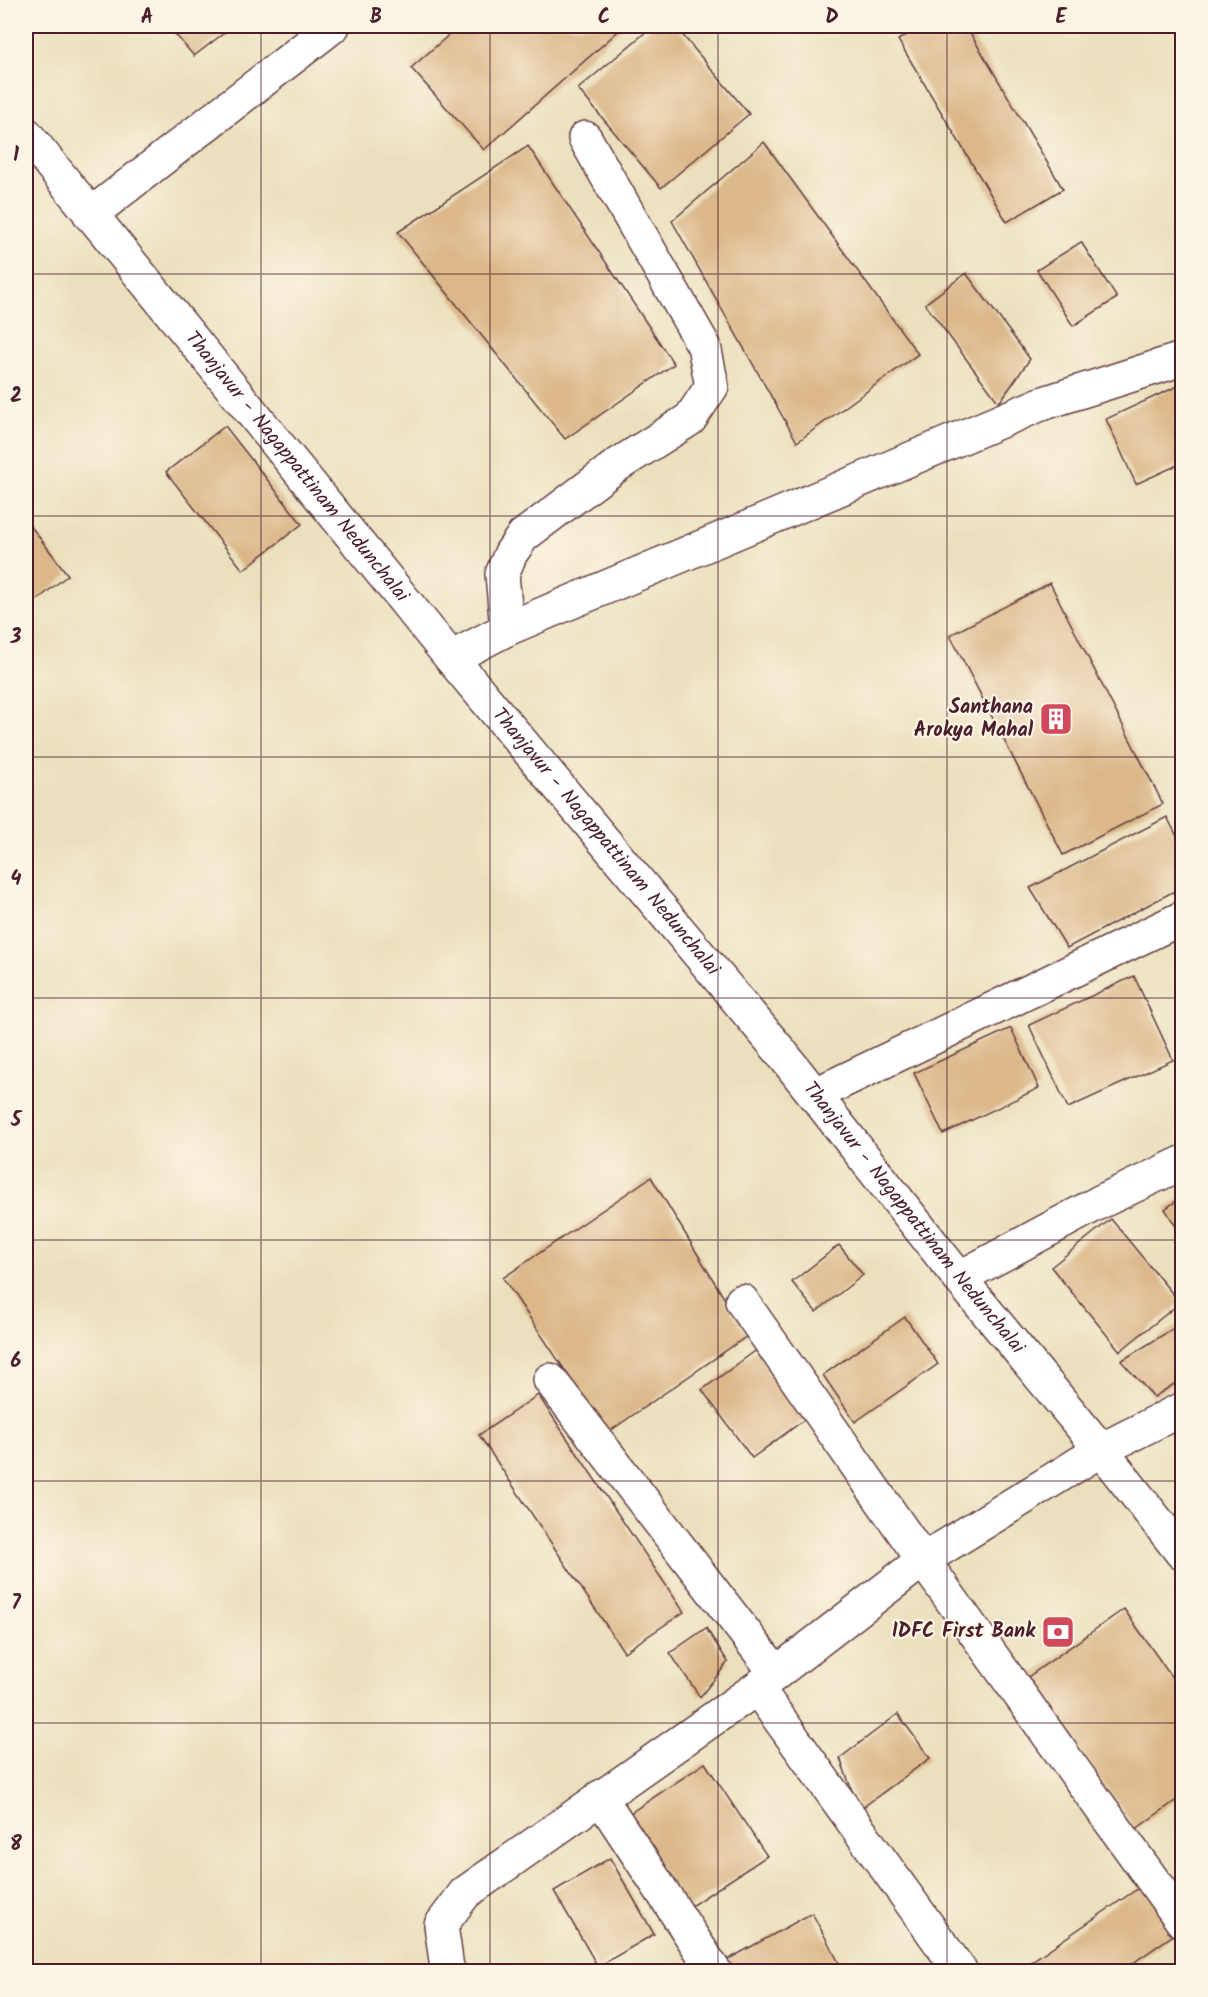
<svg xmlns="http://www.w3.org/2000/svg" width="1208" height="1997" font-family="Kalam,sans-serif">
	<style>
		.building { fill: #dbb789 }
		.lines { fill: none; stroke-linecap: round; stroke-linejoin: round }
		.minor-casing { stroke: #623c41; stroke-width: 36 }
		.highway-casing { stroke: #623c41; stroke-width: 36 }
		.minor { stroke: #fff; stroke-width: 33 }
		.highway { stroke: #fff; stroke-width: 33 }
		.grid { fill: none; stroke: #4a1f2b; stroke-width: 1.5; stroke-opacity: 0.55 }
		.labels { text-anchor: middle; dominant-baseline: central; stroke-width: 4.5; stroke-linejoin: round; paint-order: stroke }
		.street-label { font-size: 20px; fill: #4a1f2b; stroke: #fcf5e5 }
		.poi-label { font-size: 20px; font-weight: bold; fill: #4a1f2b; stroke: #fcf5e5; text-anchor: end }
		.neatline { fill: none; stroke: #4a1f2b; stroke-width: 2 }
		.grid-label { font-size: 20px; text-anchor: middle; font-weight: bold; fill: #4a1f2b }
	</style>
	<rect width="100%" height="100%" fill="#fcf5e5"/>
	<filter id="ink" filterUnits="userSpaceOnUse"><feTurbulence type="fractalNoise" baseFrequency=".0167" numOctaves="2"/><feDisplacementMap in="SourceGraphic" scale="12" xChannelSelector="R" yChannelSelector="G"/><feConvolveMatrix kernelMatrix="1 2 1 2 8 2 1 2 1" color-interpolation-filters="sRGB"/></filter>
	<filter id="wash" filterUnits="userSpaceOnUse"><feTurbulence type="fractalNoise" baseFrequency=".008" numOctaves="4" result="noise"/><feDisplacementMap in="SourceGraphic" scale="24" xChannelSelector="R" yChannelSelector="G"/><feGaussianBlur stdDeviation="1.35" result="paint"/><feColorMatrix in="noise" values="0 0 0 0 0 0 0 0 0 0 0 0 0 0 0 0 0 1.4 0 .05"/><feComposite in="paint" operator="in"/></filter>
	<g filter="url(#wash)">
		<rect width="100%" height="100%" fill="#ebe0bd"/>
		<g id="blocks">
			<g class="building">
				<path d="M168,26h65l-39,30z"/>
				<path d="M459,26h165l-140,124 -73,-82z"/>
				<path d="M653,26h22l74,88 -88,74 -83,-99z"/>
				<path d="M922,26h44l97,163 -56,33 -109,-182z"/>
				<path d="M764,142l154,212 -121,88 -125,-221z"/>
				<path d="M528,146l146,218 -109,75 -167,-207z"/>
				<path d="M1081,242l36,56 -44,28 -36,-56z"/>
				<path d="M966,273l64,86 -31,44 -74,-99z"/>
				<path d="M1182,384v79l-46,21 -30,-65z"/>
				<path d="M225,426l77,98 -59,46 -77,-98z"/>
				<path d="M26,520l42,55 -42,34z"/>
				<path d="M1050,583l113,221 -100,51 -113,-220z"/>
				<path d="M1167,817l15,29v41l-115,61 -37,-60z"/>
				<path d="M1134,976l39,84 -105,48 -39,-83z"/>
				<path d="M1011,1028l28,60 -96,46 -29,-61z"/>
				<path d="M651,1177l96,159 -140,97 -104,-155z"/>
				<path d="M1182,1197v39l-17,-27z"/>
				<path d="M1111,1219l69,84 -60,48 -69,-84z"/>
				<path d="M839,1245l24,30 -47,37 -24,-30z"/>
				<path d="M905,1317l33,47 -83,58 -32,-47z"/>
				<path d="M1182,1323v56l-28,18 -33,-36z"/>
				<path d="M762,1346l50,68 -60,44 -50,-68z"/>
				<path d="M538,1395l146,217 -60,40 -145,-217z"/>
				<path d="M1124,1609l58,83v104l-46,33 -108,-152z"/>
				<path d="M706,1628l22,34 -28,35 -30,-44z"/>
				<path d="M898,1714l32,44 -71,52 -19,-52z"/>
				<path d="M705,1763l62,93 -79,52 -62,-92z"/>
				<path d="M610,1858l44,76 -56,33 -44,-76z"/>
				<path d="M1149,1881l33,48 -62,43h-104z"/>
				<path d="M812,1913l32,59h-122l-4,-7z"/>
			</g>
		</g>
	</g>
	<g filter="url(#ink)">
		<use href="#blocks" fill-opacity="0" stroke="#623c41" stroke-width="1.5"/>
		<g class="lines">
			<g class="minor-casing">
				<g id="minor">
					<path d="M90,215l243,-189"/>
					<path d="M507,629l-5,-55 9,-21 12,-17 93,-70 74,-47 22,-33 -8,-40 -119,-208"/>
					<path d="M451,658l56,-29 534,-225 141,-45"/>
					<path d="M814,1095l368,-177"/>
					<path d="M959,1278l141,-76 82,-39"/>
					<path d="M742,1301l181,259 259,361"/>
					<path d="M550,1380l226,293"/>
					<path d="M757,1688l204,284"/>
					<path d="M600,1797l115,175"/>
					<path d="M449,1972l-2,-4 -6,-43 24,-32 292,-205 166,-128 178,-110 81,-41"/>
				</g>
			</g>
			<g class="highway-casing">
				<g id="highway">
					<path id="s1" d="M26,134l425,524 329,393 179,227 142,172 81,103"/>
				</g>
			</g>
			<use href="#minor" class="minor"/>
			<use href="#highway" class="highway"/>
		</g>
	</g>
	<path class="grid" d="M261,26v1946M490,26v1946M718,26v1946M947,26v1946M26,274h1156M26,516h1156M26,757h1156M26,998h1156M26,1240h1156M26,1481h1156M26,1723h1156"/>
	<defs>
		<g id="building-square" transform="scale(1.725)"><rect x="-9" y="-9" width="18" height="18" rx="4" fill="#d1495b" stroke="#fcf5e5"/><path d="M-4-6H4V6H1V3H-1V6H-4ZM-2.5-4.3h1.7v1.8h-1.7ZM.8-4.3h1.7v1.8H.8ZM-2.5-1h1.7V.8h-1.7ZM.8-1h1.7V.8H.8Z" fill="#fff"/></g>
		<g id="bank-square" transform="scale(1.725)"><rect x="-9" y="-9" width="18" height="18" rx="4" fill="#d1495b" stroke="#fcf5e5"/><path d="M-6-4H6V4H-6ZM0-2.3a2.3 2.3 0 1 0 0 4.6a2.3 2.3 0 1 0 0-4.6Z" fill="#fff"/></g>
	</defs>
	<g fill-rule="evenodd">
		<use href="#building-square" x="1056" y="719"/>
		<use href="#bank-square" x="1058" y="1632"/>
	</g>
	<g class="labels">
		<g class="street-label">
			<text stroke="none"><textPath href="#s1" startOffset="429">Thanjavur - Nagappattinam Nedunchalai</textPath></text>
			<text stroke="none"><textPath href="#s1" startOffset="915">Thanjavur - Nagappattinam Nedunchalai</textPath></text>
			<text stroke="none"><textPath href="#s1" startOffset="1401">Thanjavur - Nagappattinam Nedunchalai</textPath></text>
		</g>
		<g class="poi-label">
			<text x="1033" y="708">Santhana<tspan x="1033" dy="23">Arokya Mahal</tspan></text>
			<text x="1035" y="1632">IDFC First Bank</text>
		</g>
	</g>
	<rect width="1208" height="1997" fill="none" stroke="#fcf5e5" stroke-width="66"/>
	<rect x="33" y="33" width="1142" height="1931" class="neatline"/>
	<g class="grid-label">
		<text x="147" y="23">A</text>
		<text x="376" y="23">B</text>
		<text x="604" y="23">C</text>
		<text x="832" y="23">D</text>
		<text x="1061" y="23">E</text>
		<text x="16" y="161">1</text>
		<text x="16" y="402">2</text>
		<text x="16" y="643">3</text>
		<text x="16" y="885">4</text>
		<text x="16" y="1126">5</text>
		<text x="16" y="1367">6</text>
		<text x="16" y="1609">7</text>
		<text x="16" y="1850">8</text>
	</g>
</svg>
